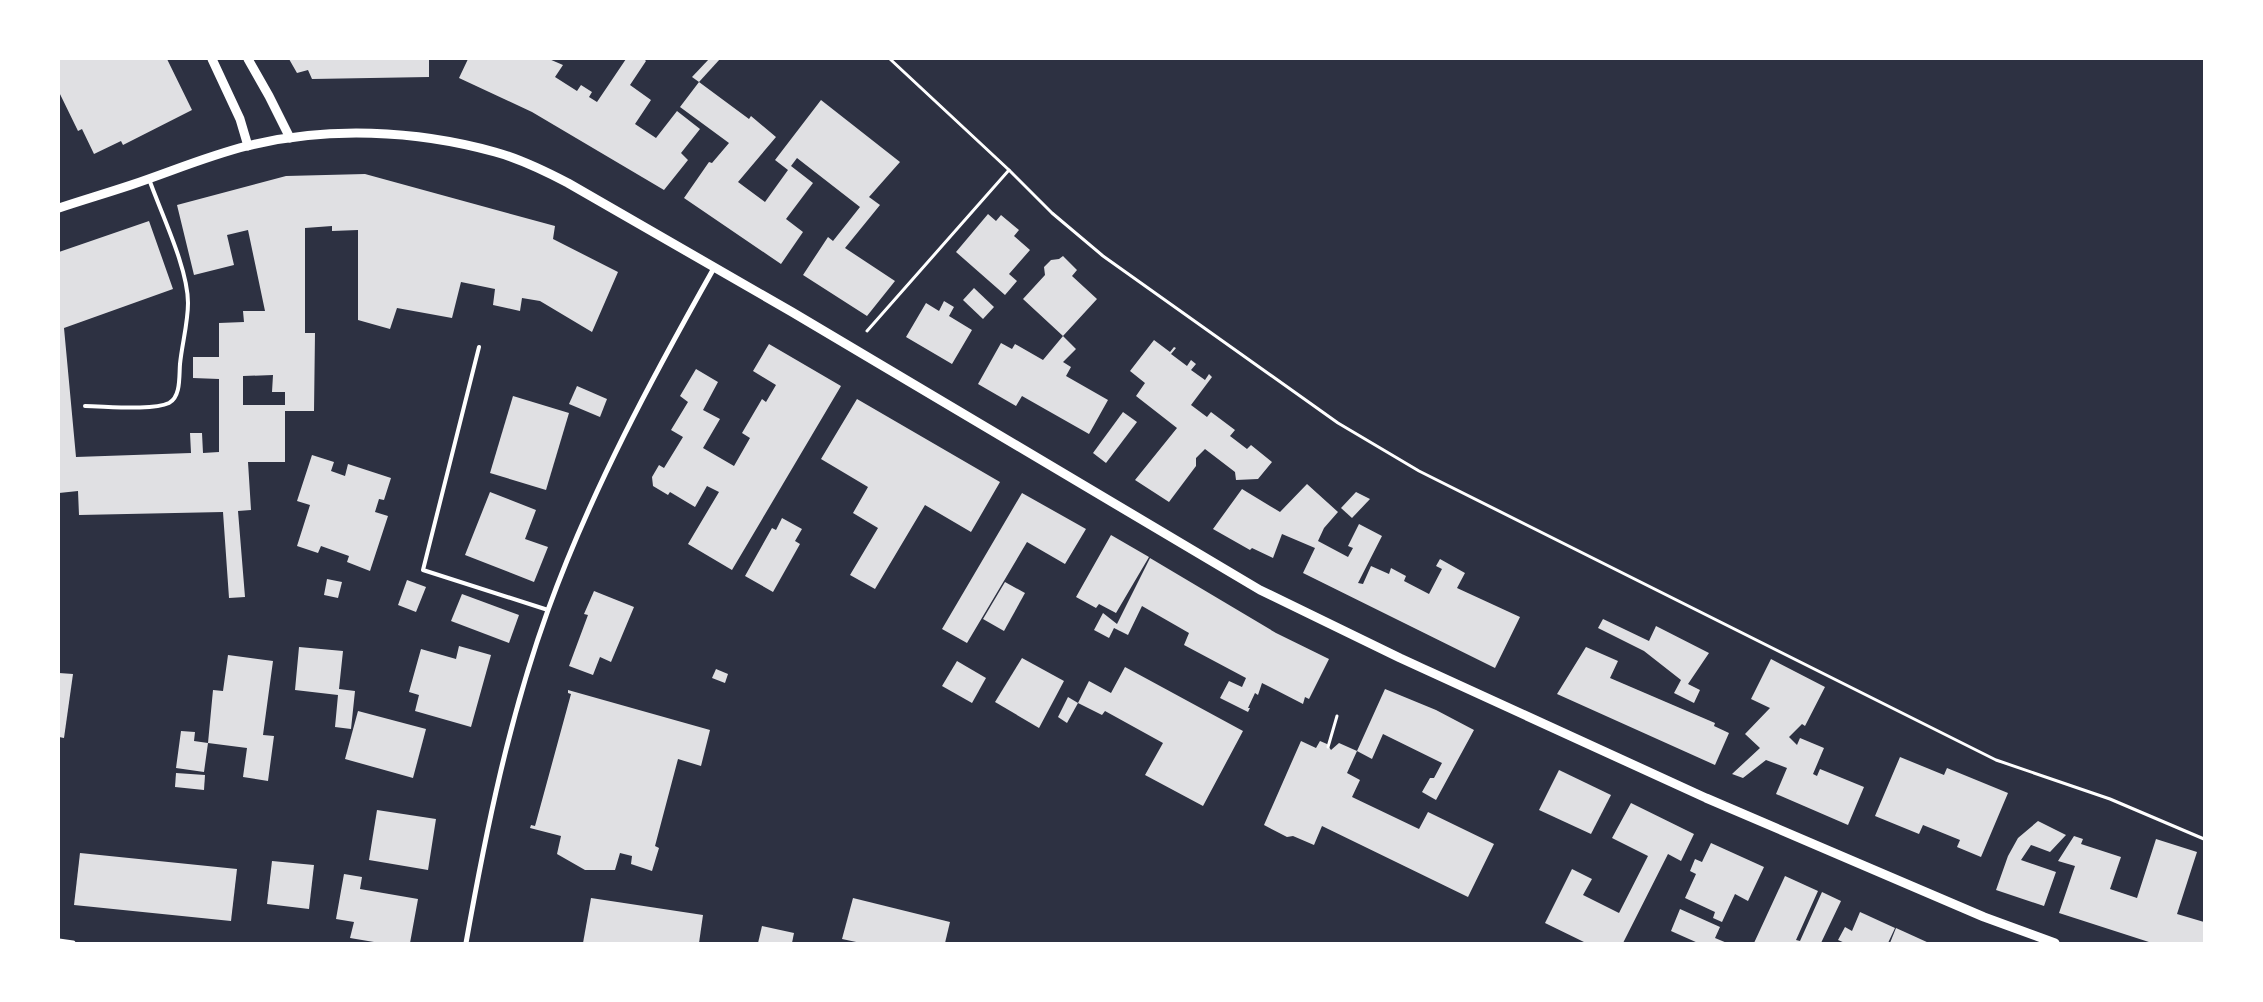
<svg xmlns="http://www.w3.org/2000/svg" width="2263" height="1002" font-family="Commissioner,sans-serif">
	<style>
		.building { fill: #e0e0e3; fill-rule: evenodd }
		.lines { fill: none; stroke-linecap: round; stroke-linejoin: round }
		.path { stroke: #fff; stroke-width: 3 }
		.service { stroke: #fff; stroke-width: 4 }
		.minor { stroke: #fff; stroke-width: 5 }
		.tertiary { stroke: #fff; stroke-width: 9 }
	</style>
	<rect width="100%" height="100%" fill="#2d3142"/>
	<g class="building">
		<path d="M59,59h108l25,51 -69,35 -2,-4 -27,13 -12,-25 -4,2 -19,-39z"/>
		<path d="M289,59h140v18l-117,2 -4,-9 -11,3z"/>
		<path d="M468,59h81l14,6 -8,12 22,14 4,-6 11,7 -3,5 8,5 29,-43h18l2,2 -16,24 21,15 -16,24 21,14 21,-27 23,18 -19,24 7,7 -24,30 -132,-78 -73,-34z"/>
		<path d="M709,59h11l-21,23 -7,-5z"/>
		<path d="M699,82l50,37 2,-3 25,21 -38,45 27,20 23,-32 -13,-10 46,-60 79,62 -31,35 11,8 -35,43 50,33 -28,35 -64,-41 25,-38 5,4 27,-34 -63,-49 -6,8 22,17 -27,36 17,13 -22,32 -97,-66 25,-36 3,1 17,-20 -49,-36z"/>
		<path d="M365,174l190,52 -2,13 65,33 -26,60 -52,-31 -18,-3 -2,13 -27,-6 2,-16 -34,-7 -9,36 -55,-10 -7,21 -32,-9v-90l-26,1v-5l-27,2v105h10l-1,78h-29v51h-37l3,48 -13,1 7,86 -16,1 -6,-86 -144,3 -1,-24 -19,2v-241l90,-31 24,68 -109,39 12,129 115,-4 -1,-20h12l1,20 16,-1v-73l-26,-1v-21h26v-34l25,-1 -1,-11h22l-17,-81 -21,5 7,30 -40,10 -17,-70 109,-29zM273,375l-1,17h13v13h-42v-29z"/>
		<path d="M988,214l8,7 5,-6 18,15 -5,6 16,14 -21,24 8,7 -12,14 -49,-43z"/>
		<path d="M1063,256l14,14 -5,6 25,23 -34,37 13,13 -13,13 8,5 -5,9 42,24 -19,34 -67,-38 -6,10 -38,-22 23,-41 11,6 3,-5 28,16 20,-24 -40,-37 22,-24 -1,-8 7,-7 8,-1z"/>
		<path d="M974,288l20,19 -11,12 -20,-19z"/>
		<path d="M944,301l10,6 -5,9 23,14 -20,34 -46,-27 20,-34 13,8z"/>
		<path d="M1154,340l16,12 4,-5 2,1 -5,6 16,12 4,-6 5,4 -5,6 14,10 4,-6 3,3 -21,28 16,12 4,-5 24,18 -5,6 17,13 4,-4 21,17 -14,17 -22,1 -1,-8 -30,-23 -9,9v8l-27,36 -34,-22 42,-52 -41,-32 9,-13 -15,-12z"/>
		<path d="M769,344l72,42 -109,184 -44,-26 31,-52 -12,-6 -12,21 -25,-15 -2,3 -15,-9 -1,-9 7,-12 5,3 19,-31 -12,-7 17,-28 -8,-6 16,-27 22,13 -15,28 17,9 -17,29 31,18 16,-28 -8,-5 20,-34 4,3 10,-17 -23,-14z"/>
		<path d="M577,386l30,13 -7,18 -31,-13z"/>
		<path d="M513,396l56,17 -23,77 -56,-17z"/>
		<path d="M857,399l143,83 -29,50 -46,-27 -50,84 -25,-14 28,-47 -25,-15 15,-26 -47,-28z"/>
		<path d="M1123,412l14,10 -31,41 -13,-10z"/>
		<path d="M312,455l22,7 -3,9 14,5 3,-12 43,14 -7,22 -5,-1 -4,13 13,4 -18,55 -23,-9 2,-6 -28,-10 -3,7 -21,-7 13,-41 -13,-4z"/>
		<path d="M1307,484l31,28 -14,16 -6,13 30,16 5,-9 -5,-2 11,-22 23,12 -24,47 5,1 8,-18 18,8 2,-6 15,8 -2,5 25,13 13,-25 -6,-3 4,-7 25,14 -8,15 63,29 -25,51 -192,-95 12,-25 -33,-14 -9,24 -21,-10 -2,2 -37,-21 29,-40 38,23z"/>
		<path d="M490,492l46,18 -11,29 23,8 -14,35 -69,-27z"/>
		<path d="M1356,492l14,7 -18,19 -11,-10z"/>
		<path d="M1022,493l64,36 -21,35 -38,-22 -60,101 -25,-14z"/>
		<path d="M782,518l20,11 -7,12 5,3 -27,48 -28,-16 27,-48 4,2z"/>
		<path d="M1111,535l38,22 -33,56 -17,-9 -3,4 -20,-11z"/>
		<path d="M1150,558l126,75 53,26 -20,40 -4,-2 -2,7 -41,-21 -4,12 -3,-2 -7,15h2l-2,4 -28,-14 9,-17 13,6 4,-9 -62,-33 5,-12 -47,-27 -14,29 -14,-7 -5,10 -15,-8 9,-17 14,11z"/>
		<path d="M327,579l15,3 -4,16 -14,-3z"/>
		<path d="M407,580l19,7 -10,25 -18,-7z"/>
		<path d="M1005,582l20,11 -21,38 -21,-12z"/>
		<path d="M594,591l40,16 -23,55 -11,-5 -7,18 -24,-9 19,-51 -4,-1z"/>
		<path d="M462,594l57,21 -10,28 -58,-22z"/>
		<path d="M1603,619l46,22 7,-15 53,27 -21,31 12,6 -6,13 -20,-10 7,-13 -37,-29 -46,-23z"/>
		<path d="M459,646l32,9 -20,72 -56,-16 4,-16 -10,-3 12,-43 35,10z"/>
		<path d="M299,647l44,4 -4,38 16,2 -4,38 -16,-2 3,-32 -43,-5z"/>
		<path d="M1586,647l32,14 -8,17 105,45 -1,3 15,7 -14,32 -158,-71z"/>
		<path d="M228,655l45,6 -10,74 11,1 -6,45 -25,-4 4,-29 -39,-5 -4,29 -28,-4 5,-37 14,1 -1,9 14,2 5,-53 10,1z"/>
		<path d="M1022,658l42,23 -25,47 -44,-26z"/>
		<path d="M1771,659l54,28 -20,39 -3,-2 -13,13 8,8 3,-7 24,10 -11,26 4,2 3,-7 44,18 -16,38 -72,-31 11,-26 -21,-8 -23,18 -11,-4 28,-26 -15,-14 25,-26 -19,-9z"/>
		<path d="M957,661l29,17 -14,25 -30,-17z"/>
		<path d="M1125,667l118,64 -40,75 -58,-31 18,-32 -58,-32 -3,4 -24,-12 11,-22 22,12z"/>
		<path d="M716,669l12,5 -3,9 -13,-5z"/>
		<path d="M59,673l14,1 -9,64 -5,-1z"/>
		<path d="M1385,689l51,21 38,20 -38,70 -14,-8 8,-14h4l8,-15 -59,-29 -11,25 -15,-8z"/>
		<path d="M568,690l142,40 -9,36 -23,-7 -23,87 4,2 -7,23 -21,-7 1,-8 -12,-3 -5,17h-30l-28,-16 4,-18 -31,-8 1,-3 4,1 36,-132 -3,-1z"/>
		<path d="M1068,697l10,6 -11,20 -9,-6z"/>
		<path d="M358,711l68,18 -13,49 -68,-19z"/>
		<path d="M1301,741l15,7 4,-7 7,3 4,6 8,-7 18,8 -10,22 13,7 -8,17 67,32 9,-17 66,32 -26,53 -146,-71 -8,19 -21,-9 -6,1 -23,-12z"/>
		<path d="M1900,757l44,18 3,-7 61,25 -27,64 -24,-10 3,-7 -37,-15 -4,9 -44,-18z"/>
		<path d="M1559,770l52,25 -20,39 -52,-24z"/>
		<path d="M176,773l29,2 -1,15 -29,-3z"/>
		<path d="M1631,803l63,31 -13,27 -13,-7 -45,89h-37l-41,-20 27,-54 20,10 -9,16 36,18 29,-57 -36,-18z"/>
		<path d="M377,810l59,9 -8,51 -59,-10z"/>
		<path d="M2038,821l28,14 -16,17 -19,-7 -10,15 35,12 -12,34 -48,-16 12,-34 10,-18z"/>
		<path d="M2074,836l9,3 -2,5 40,13 -11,32 27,9 19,-59 41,13 -20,62 27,8v21h-52l-93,-30 16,-47 -17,-5z"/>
		<path d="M1711,843l53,24 -16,34 -13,-7 -13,28 -9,-4 2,-6 -30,-14 11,-24 -6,-3 5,-12 7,3z"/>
		<path d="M80,853l157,16 -6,52 -157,-16z"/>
		<path d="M272,861l42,4 -5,44 -42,-5z"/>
		<path d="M344,874l18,3 -2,12 58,10 -8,44h-30l-30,-5 4,-16 -18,-3z"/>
		<path d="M1785,876l33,15 -22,49 4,1 22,-49 19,9 -20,42h-67z"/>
		<path d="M591,898l112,17 -4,28h-116z"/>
		<path d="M853,898l97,24 -5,21h-84l-19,-4z"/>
		<path d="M1680,909l40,18 -5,11 12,5h-29l-27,-12z"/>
		<path d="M1860,912l35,16 -7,15h-43l-7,-3 7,-13 7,4z"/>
		<path d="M762,926l32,7 -2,10h-34z"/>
		<path d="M1896,928l33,15h-39z"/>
	</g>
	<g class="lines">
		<g class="path">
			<path d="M890,59l119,111 43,43 51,43 235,167 81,48 577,289 114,39 94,40"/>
			<path d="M867,331l142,-161"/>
			<path d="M1328,747l9,-31"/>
		</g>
		<g class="service">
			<path d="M479,347l-56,223 125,40"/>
			<path d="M85,406c20,0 67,5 84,-3 12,-6 10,-27 11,-39 2,-20 8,-41 8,-61 0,-35 -27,-90 -39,-124"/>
		</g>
		<g class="minor">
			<path d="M59,941l14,2"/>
			<path d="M466,943c20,-112 43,-225 82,-333 43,-119 104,-232 166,-342"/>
		</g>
		<g class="tertiary">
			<path d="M212,59l28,60 8,27"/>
			<path d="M248,59l21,37 21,42"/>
			<path d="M59,208c24,-8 48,-15 72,-23 39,-13 76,-29 116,-39 80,-20 169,-16 248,6 26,7 50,19 73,31l224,129 468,278 140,68 306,140 278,119 71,26"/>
		</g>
	</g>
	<rect width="2263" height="1002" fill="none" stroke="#ffffff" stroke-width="120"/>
</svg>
